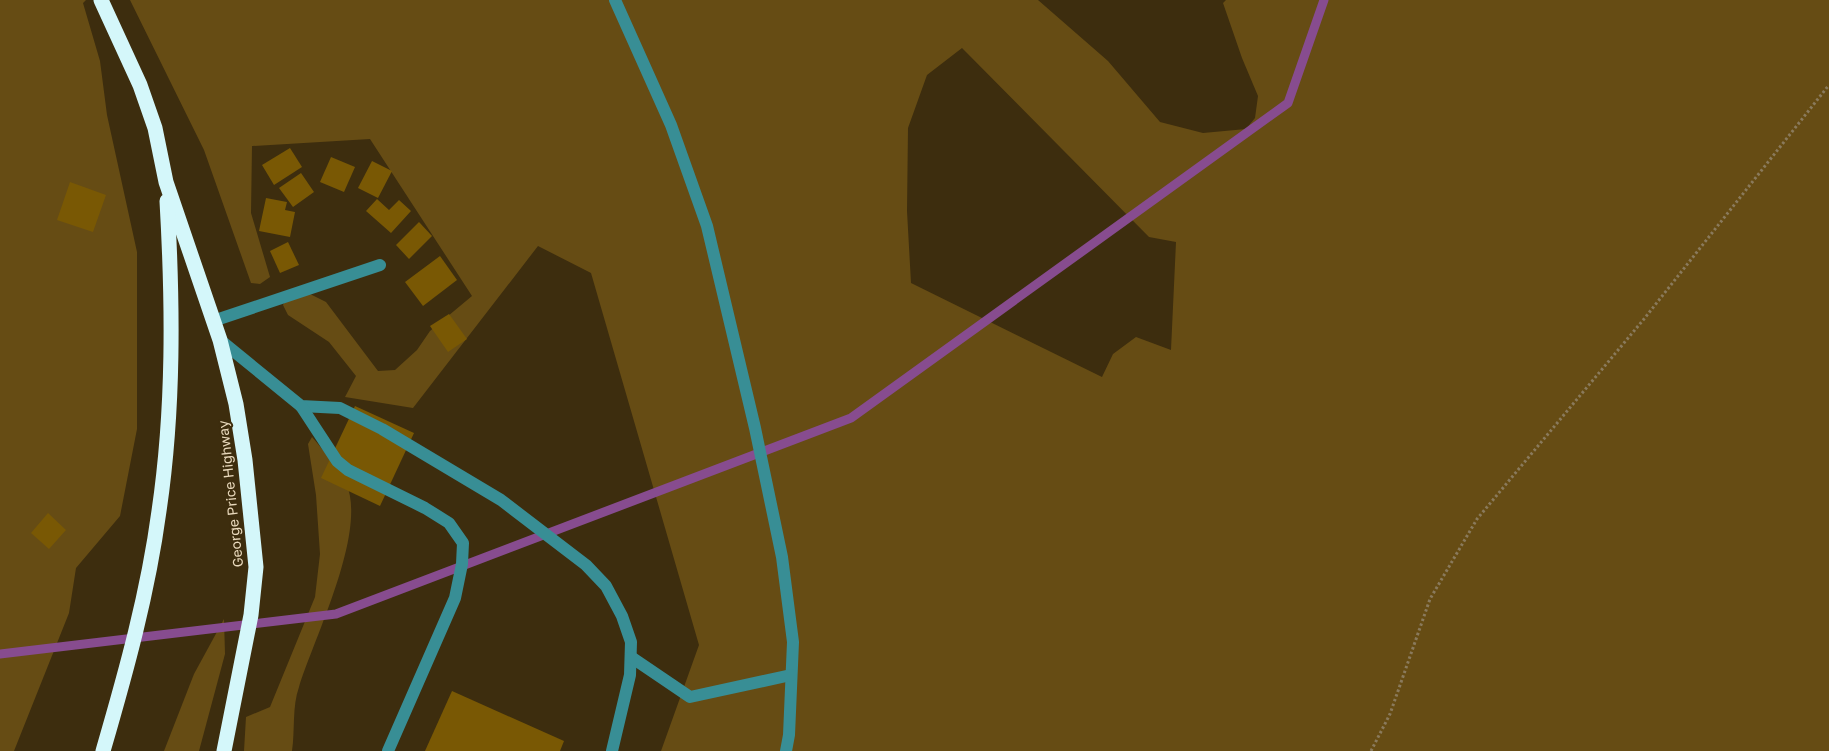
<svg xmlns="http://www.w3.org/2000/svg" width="1829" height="751" font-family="'Golos Text',sans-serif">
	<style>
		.green { fill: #664c14; fill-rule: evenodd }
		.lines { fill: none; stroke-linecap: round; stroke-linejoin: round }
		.stream { stroke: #874c8f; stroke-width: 9 }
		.building { fill: #795804 }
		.path { stroke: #8a7a5c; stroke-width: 3; stroke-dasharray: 2.5 2.5; stroke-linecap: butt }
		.minor { stroke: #388e95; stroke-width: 12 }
		.highway { stroke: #d4f7fa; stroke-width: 15 }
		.labels { text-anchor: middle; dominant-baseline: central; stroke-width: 4; stroke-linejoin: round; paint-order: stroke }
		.street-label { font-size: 14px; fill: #e8d8bb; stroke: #3d2d0e }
	</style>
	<rect width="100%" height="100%" fill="#3d2d0e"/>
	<g class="green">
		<path d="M0,0h86l-3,3 17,58 7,54 30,137v177l-17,87 -44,52 -7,45 -55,138h-14z"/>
		<path d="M130,0h908l70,61 52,61 43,11 43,-4 9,-11 3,-22 -16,-38 -19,-55 3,-3h603v751h-1168l38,-106 -108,-372 -53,-27 -125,162 -68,-11 11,-21 -27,-34 -41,-27 -5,-10 4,-9 17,-5 22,11 52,69 17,-1 22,-20 13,-19 42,-35 -102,-157 -118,7 -1,67 19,64 -10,7 -9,-1 -47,-133zM962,48l187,189 27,5 -5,108 -35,-13 -23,17 -11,23 -191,-94 -4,-72 1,-83 19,-53z"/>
		<path d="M312,437c11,13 26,30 34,46 22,48 -32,155 -47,204 -7,19 -4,44 -7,64h-48l2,-34 24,-10 45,-110 5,-43 -4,-59 -8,-51z"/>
		<path d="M224,619l1,35 -26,97h-35l30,-77z"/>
	</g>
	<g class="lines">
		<path class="stream" d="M0,654l336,-40 515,-196 437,-315 36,-103"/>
	</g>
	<g class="building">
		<path d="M290,148l12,19 -28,18 -12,-20z"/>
		<path d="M331,157l24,10 -11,25 -24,-10z"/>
		<path d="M372,161l20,10 -14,27 -20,-10z"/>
		<path d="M301,173l13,19 -21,15 -14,-19z"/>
		<path d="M70,182l36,13 -13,37 -36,-12z"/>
		<path d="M266,198l21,4 -2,8 10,2 -5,25 -31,-6z"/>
		<path d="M377,199l12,11 10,-10 12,11 -20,22 -25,-22z"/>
		<path d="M419,222l13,14 -23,23 -13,-14z"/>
		<path d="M288,242l11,23 -19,8 -10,-22z"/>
		<path d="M440,256l17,24 -34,26 -18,-24z"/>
		<path d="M449,314l18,25 -19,13 -18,-26z"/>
		<path d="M355,406l59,27 -34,73 -59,-28z"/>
		<path d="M48,513l18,17 -17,19 -18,-16z"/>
		<path d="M452,691l112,50 -4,10h-135z"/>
	</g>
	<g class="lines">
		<path class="path" d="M1371,751l19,-37 40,-115 47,-80 167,-200 185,-234"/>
		<g class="minor">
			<path d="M615,0l56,125 36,101 48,202 27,129 11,85 -4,93 -3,16"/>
			<path d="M213,321l167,-56"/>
			<path d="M220,340l81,66 39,2 42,21 119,71 85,65 20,21 16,30 9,26 -1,33 -18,76"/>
			<path d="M301,406l36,55 11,9 77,38 24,15 14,20 -1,21 -7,34 -67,153"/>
			<path d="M631,657l59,40 101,-22"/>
		</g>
		<g class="highway">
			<path d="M101,0l39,85 15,43 11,54 54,158 16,64 9,56 11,107 -5,48 -27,136"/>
			<path d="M103,751c23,-79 45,-158 56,-240 15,-102 14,-206 8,-310"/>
		</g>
	</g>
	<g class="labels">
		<g class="street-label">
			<text transform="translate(230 494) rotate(-96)">George Price Highway</text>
		</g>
	</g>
</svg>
